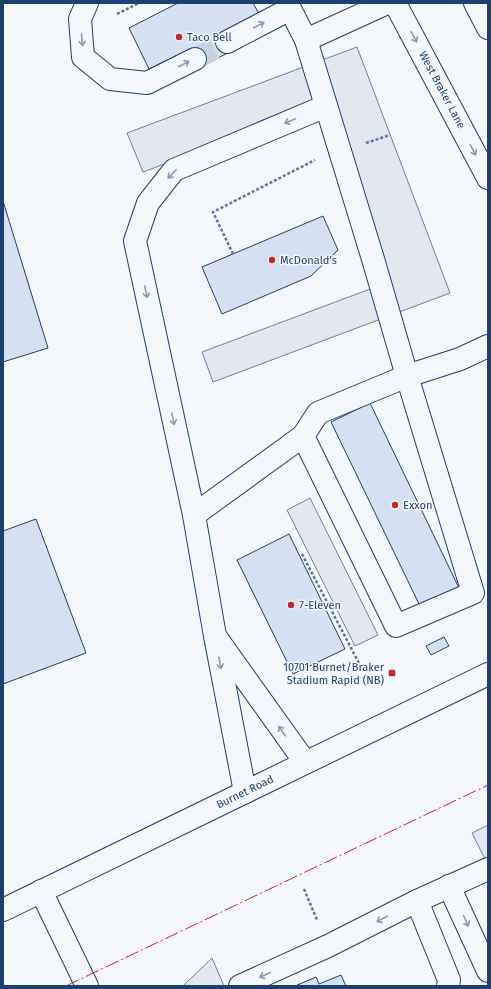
<svg xmlns="http://www.w3.org/2000/svg" width="491" height="989" font-family="'Fira Sans',sans-serif">
	<style>
		.parking { fill: #e3e8f0; stroke: #687fa3 }
		.building { fill: #d5e0f0; stroke: #1d3f73 }
		.lines { fill: none; stroke-linecap: round; stroke-linejoin: round }
		.minor-tunnel { stroke: #c9d2e0; stroke-width: 22; stroke-dasharray: 22 11; stroke-linecap: butt }
		.minor-casing { stroke: #1d3f73; stroke-width: 24 }
		.major-casing { stroke: #1d3f73; stroke-width: 24 }
		.path { stroke: #5e769c; stroke-width: 2.5; stroke-dasharray: 3 2; stroke-linecap: butt }
		.minor { stroke: #f4f7fb; stroke-width: 22 }
		.major { stroke: #f4f7fb; stroke-width: 22 }
		.power { stroke: #c62828; stroke-width: 1; stroke-dasharray: 14 3 2 3; stroke-linecap: butt }
		.oneway { stroke: #889bb7 }
		.poi-dot { fill: #c62828; stroke: #f4f7fb; stroke-width: 1.5 }
		.labels { text-anchor: middle; dominant-baseline: central; stroke-width: 3; stroke-linejoin: round; paint-order: stroke }
		.poi-label { font-size: 11px; fill: #1d3f73; stroke: #f4f7fb; text-anchor: start }
		.street-label { font-size: 11px; fill: #1d3f73; stroke: #f4f7fb }
	</style>
	<rect width="100%" height="100%" fill="#f4f7fb"/>
	<g class="parking">
		<path d="M357,47l93,246 -237,89 -11,-30 184,-69 -67,-177 -176,66 -16,-39z"/>
		<path d="M310,498l68,137 -23,11 -68,-136z"/>
		<path d="M488,825v40l-16,-32z"/>
		<path d="M212,958l12,28h-41z"/>
	</g>
	<g class="building">
		<path d="M178,3h75l6,11 -27,37 -33,16 -9,-18 -41,20 -20,-41z"/>
		<path d="M3,201l45,147 -45,14z"/>
		<path d="M323,216l15,34 -27,26 -89,38 -20,-47z"/>
		<path d="M370,403l89,185 -39,18 -89,-184z"/>
		<path d="M36,519l50,134 -83,31v-153z"/>
		<path d="M289,534l56,115 -52,25 -56,-114z"/>
		<path d="M444,637l5,9 -18,9 -5,-9z"/>
		<path d="M341,975l5,11h-51l21,-9 3,7z"/>
	</g>
	<g class="lines">
		<path class="minor-tunnel" d="M195,59l32,-17"/>
		<g class="minor-casing">
			<g id="minor">
				<path d="M87,3l-7,16 3,38 27,22 37,4 48,-24"/>
				<path d="M287,3l19,37 67,219 34,117 66,217 -77,33 -93,-190 15,-23 89,-37 53,-17 28,-13"/>
				<path d="M306,40l81,-37"/>
				<path d="M227,42l63,-33"/>
				<path d="M194,515l109,-79"/>
				<path d="M215,636l-21,-121 -59,-274 13,-38 26,-33 152,-64"/>
				<path d="M245,792l-30,-156 90,126"/>
				<path d="M449,886l39,85"/>
				<path d="M41,891l46,95"/>
				<path d="M417,901l32,79 -1,6"/>
				<path d="M240,986l88,-40 89,-45 71,-32"/>
			</g>
		</g>
		<g class="major-casing">
			<g id="major">
				<path d="M395,3l93,175"/>
				<path d="M475,3l13,25"/>
				<path d="M3,910l485,-236"/>
			</g>
		</g>
		<g class="path">
			<path d="M117,14l22,-11"/>
			<path d="M366,143l24,-8"/>
			<path d="M233,254l-20,-42 102,-52"/>
			<path d="M302,554l60,115"/>
			<path d="M304,889l13,31"/>
		</g>
		<use href="#minor" class="minor"/>
		<use href="#major" class="major"/>
		<path class="power" d="M66,986l422,-201"/>
	</g>
	<defs><path id="oneway-shaft" d="M-6 0H5M1.5-3L5.5 0L1.5 3" fill="none" stroke-width="1.6" stroke-linecap="round" stroke-linejoin="round"/></defs>
	<g class="oneway">
		<use href="#oneway-shaft" transform="translate(259 25) rotate(-28)"/>
		<use href="#oneway-shaft" transform="translate(414 37) rotate(62)"/>
		<use href="#oneway-shaft" transform="translate(82 40) rotate(85)"/>
		<use href="#oneway-shaft" transform="translate(184 64) rotate(-27)"/>
		<use href="#oneway-shaft" transform="translate(290 121) rotate(157)"/>
		<use href="#oneway-shaft" transform="translate(473 150) rotate(62)"/>
		<use href="#oneway-shaft" transform="translate(172 174) rotate(134)"/>
		<use href="#oneway-shaft" transform="translate(146 292) rotate(78)"/>
		<use href="#oneway-shaft" transform="translate(173 419) rotate(78)"/>
		<use href="#oneway-shaft" transform="translate(220 663) rotate(79)"/>
		<use href="#oneway-shaft" transform="translate(282 731) rotate(-126)"/>
		<use href="#oneway-shaft" transform="translate(382 919) rotate(153)"/>
		<use href="#oneway-shaft" transform="translate(466 921) rotate(66)"/>
		<use href="#oneway-shaft" transform="translate(265 975) rotate(156)"/>
	</g>
	<g class="poi-dot">
		<circle cx="179" cy="37" r="4"/>
		<circle cx="272" cy="260" r="4"/>
		<circle cx="395" cy="505" r="4"/>
		<circle cx="291" cy="605" r="4"/>
		<rect x="388" y="669" width="8" height="8" rx="2"/>
	</g>
	<g class="labels">
		<g class="poi-label">
			<text x="187" y="37">Taco Bell</text>
			<text x="280" y="260">McDonald's</text>
			<text x="403" y="505">Exxon</text>
			<text x="299" y="605">7-Eleven</text>
			<text x="384" y="667" text-anchor="end">10701 Burnet/Braker<tspan x="384" dy="13">Stadium Rapid (NB)</tspan></text>
		</g>
		<g class="street-label">
			<text transform="translate(442 90) rotate(62)">West Braker Lane</text>
			<text transform="translate(245 792) rotate(-26)">Burnet Road</text>
		</g>
	</g>
	<rect width="491" height="989" fill="none" stroke="#1d3f73" stroke-width="8"/>
</svg>
